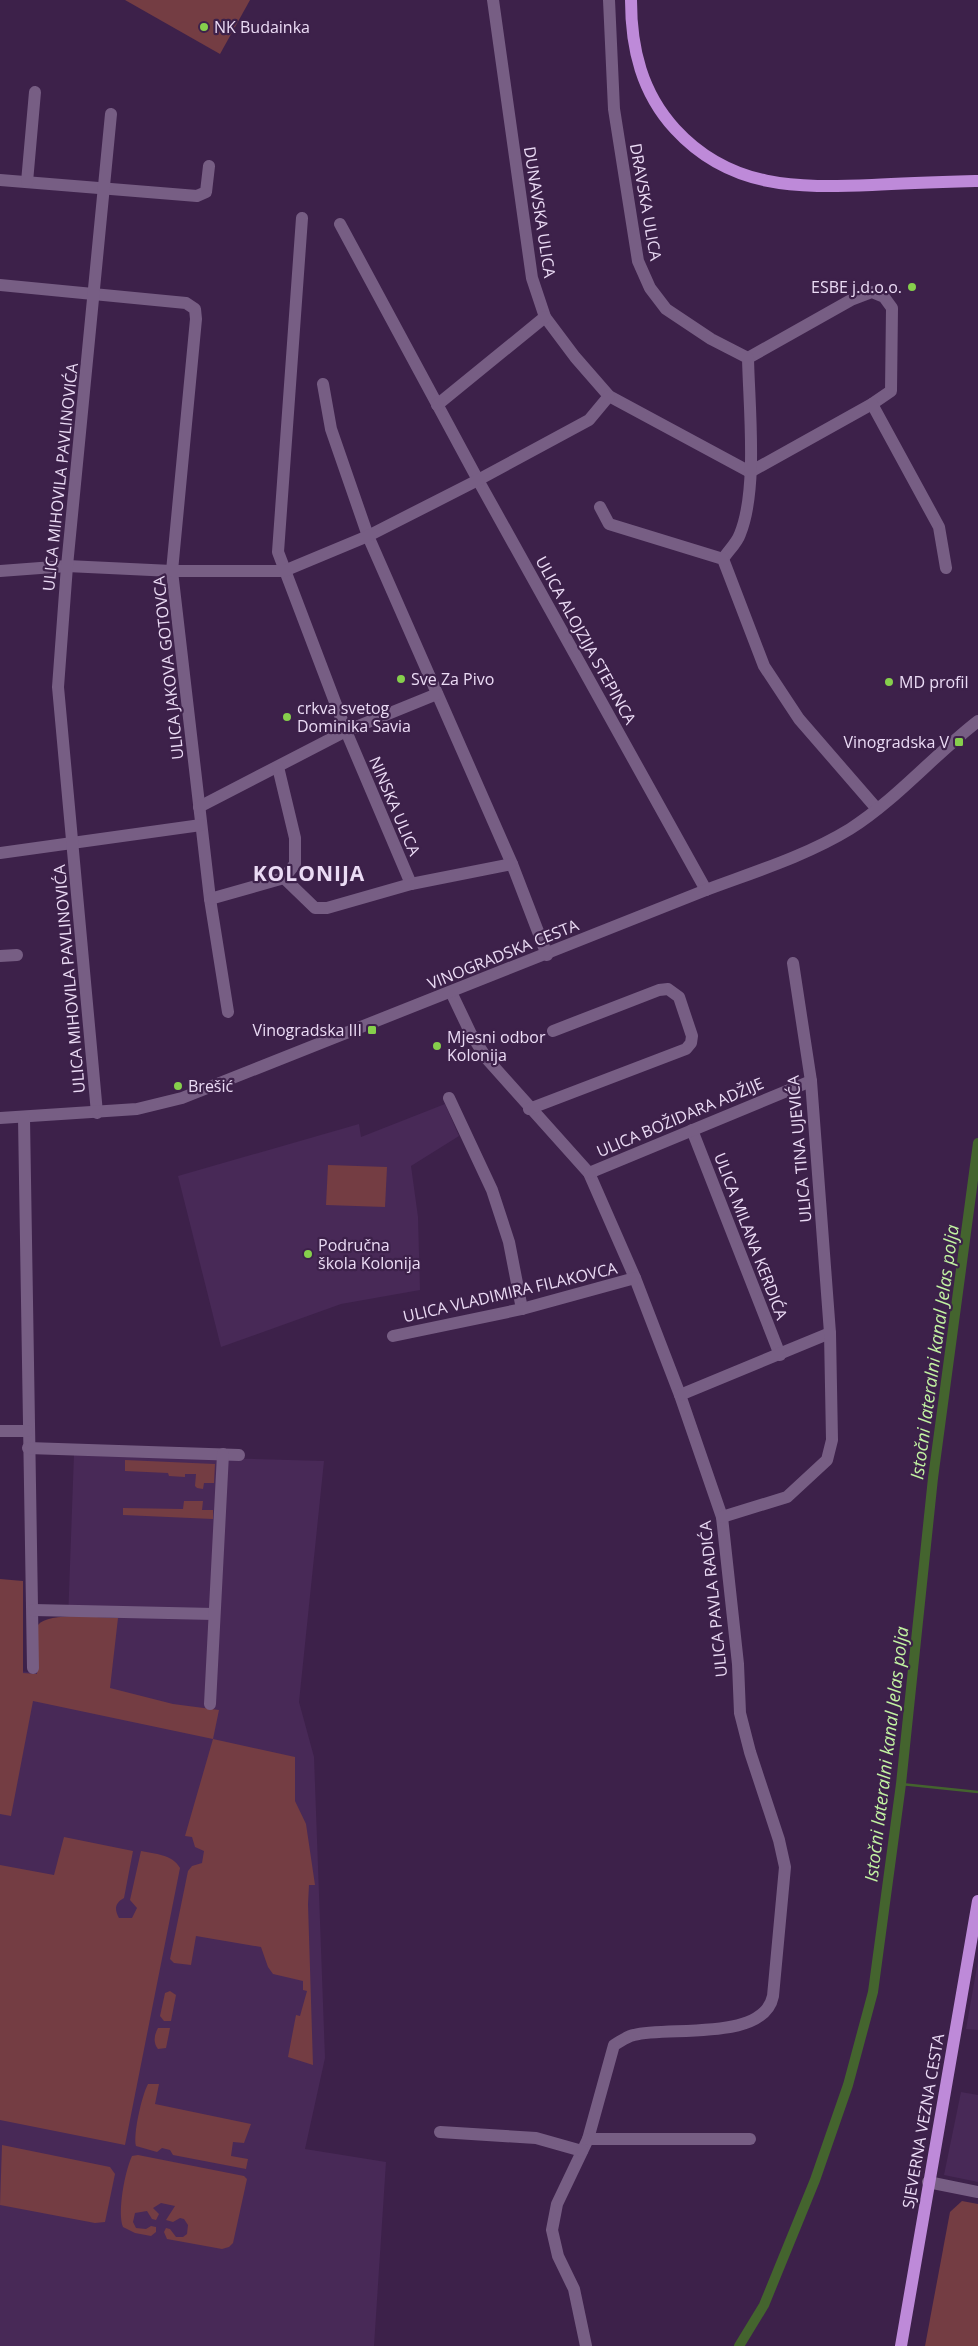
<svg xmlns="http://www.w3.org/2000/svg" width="978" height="2346" font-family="'Open Sans',sans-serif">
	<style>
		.built { fill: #482957 }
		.green { fill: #743d43 }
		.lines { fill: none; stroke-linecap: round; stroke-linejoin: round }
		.stream { stroke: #44642e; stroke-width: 2.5 }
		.canal { stroke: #44642e; stroke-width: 10 }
		.minor { stroke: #775e84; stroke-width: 12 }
		.major { stroke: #be8ad9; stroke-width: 12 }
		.poi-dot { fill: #86cf4c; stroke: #3d214a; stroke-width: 2 }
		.labels { text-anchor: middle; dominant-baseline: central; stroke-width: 4.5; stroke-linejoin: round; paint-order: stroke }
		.poi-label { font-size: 16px; fill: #ebdbf5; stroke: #3d214a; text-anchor: start }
		.street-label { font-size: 16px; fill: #ebdbf5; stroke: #3d214a }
		.water-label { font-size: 18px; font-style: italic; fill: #c2f3a2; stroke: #3d214a }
		.district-label { font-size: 21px; font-weight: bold; letter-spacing: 1px; fill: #ebdbf5; stroke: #3d214a }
	</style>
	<rect width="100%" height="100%" fill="#3d214a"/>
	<g class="built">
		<path d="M445,1104l14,32 -48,30 7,51 2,73 -79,14 -120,43 -43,-171 181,-52 2,13z"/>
		<path d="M74,1454l250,7 -25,241 15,55 11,301 -20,91 81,13 -12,184h-374v-677l66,7z"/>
		<path d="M978,1961v69l-12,-1z"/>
		<path d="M961,2092l17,3v87l-34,-7z"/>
	</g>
	<g class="green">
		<path d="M125,0h125l-30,54z"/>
		<path d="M328,1165l59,2 -2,40 -59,-2z"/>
		<path d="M125,1460l90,4 -1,19h-10l-1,6 -6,-1 -2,-2 1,-12h-11v3l-16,-1 -1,-3 -43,-2z"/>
		<path d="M184,1501h19l-1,9h11v9l-90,-4v-7l60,1z"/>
		<path d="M0,1579l23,2v92l14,1 1,-49c11,-14 62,-7 80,-7l-8,70 63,16 46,6 -6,29 82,18v44l11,23 9,61h-6l-1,19 5,161 -25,-8 8,-42 4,1 7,-25 -4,-1v-9l-30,-7 -5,-7 -7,-20 -65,-11 -5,29 -17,-2 -4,-4 18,-88 4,-5 10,-3 2,-12 -9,-4 -3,-10 -7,-1 28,-97 -180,-38 -22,115 -11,-2z"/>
		<path d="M64,1837l69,14 -9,47c-9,5 -10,11 -5,20h13l5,-10 -7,-8 11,-49c14,3 31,3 39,17l-55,277 -125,-25v-255l54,10z"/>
		<path d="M170,1991l6,4 -5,26h-7l-4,-5 5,-23z"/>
		<path d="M158,2028h12l-4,20 -8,1c-5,-6 -4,-14 0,-21z"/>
		<path d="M148,2084h11l-4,20 96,20 -7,19 -11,-1 -2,14 17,3 -2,10 -73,-14 -3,-5 -8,-2 -5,4 -21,-6c-3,-12 6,-51 12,-62z"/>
		<path d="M2,2145l108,22 5,7 -10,48 -10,1 -95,-18z"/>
		<path d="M138,2155l106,21 3,3 -14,64 -4,4 -7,2 -55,-10 -3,-7 2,-4 4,1 6,8h7l4,-3 1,-9 -4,-6 -4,-1 -7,4 -7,-2 9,-14 -14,-3 -8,5 6,6 -3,6 -4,-1 -5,-8 -12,2 -2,9 3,6 10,1 5,-3 5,1v5l-5,4 -16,-3 -12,-6c-6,-15 2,-56 9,-71z"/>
		<path d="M962,2201l16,3v142h-53l25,-134z"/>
	</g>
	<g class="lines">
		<path class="stream" d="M901,1784l77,8"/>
		<path class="canal" d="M739,2346l25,-41 51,-125 33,-95 25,-93 28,-208 32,-306 45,-335"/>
		<g class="minor">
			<path d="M493,0l39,278 13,39 30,40 34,39 141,76 122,-68 19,-13 1,-83 -8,-11 -12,-5 -21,8 -103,58"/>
			<path d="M609,0l5,109 24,152 12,27 16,21 45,30 37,19c1,49 10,132 -8,176 -3,9 -12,17 -17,25"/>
			<path d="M0,180l197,16 9,-4 3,-26"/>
			<path d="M27,182l8,-90"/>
			<path d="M302,218l-24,334 68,179 65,153"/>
			<path d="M340,224l138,256 228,410"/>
			<path d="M0,285l186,18 9,6 1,10 -24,252 38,328 18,113"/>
			<path d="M323,384l8,45 37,107 144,328 35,91"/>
			<path d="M872,404l67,123 7,41"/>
			<path d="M437,405l108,-88"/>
			<path d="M600,507l9,17 114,35 41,107 35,53 78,90"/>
			<path d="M0,571l67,-5 105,5h112l84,-35 110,-56 111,-60 20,-24"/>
			<path d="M199,807l147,-76 91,-37"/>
			<path d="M0,853l201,-28"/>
			<path d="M284,878l31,30h12l84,-24 101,-20"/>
			<path d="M210,899l74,-21 11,-14v-26l-17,-71"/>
			<path d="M0,956l17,-1"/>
			<path d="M451,992l20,42 16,25 102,114 46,105 45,117 42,122 16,147 2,49 10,39 29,88 6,27 -12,129c-9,46 -104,30 -139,39 -7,1 -14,7 -20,10l-26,94 -31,65 -5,26 6,26 16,33 12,57"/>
			<path d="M449,1098l43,92 17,52 13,67"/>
			<path d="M529,1109l157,-60 5,-6 1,-7 -13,-39 -11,-8 -9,1 -106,41"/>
			<path d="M97,1113l-39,-426 9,-121 44,-452"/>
			<path d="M0,1118l137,-9 45,-11 524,-208c48,-18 100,-34 144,-61 47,-30 84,-74 128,-108"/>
			<path d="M24,1118l9,550"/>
			<path d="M692,1130l88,225"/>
			<path d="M589,1173l222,-92"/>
			<path d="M393,1336l129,-27 113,-31"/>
			<path d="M680,1395l150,-62"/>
			<path d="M0,1431h27"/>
			<path d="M28,1448l211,7"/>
			<path d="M722,1517l65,-20 40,-37 5,-20 -2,-107 -19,-252 -18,-118"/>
			<path d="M33,1610l181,4"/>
			<path d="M210,1704l13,-250"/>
			<path d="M440,2132l96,6 46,13"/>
			<path d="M588,2139h162"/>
			<path d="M928,2182l50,10"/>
		</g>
		<g class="major">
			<path d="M631,0c0,49 11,93 44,129 55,60 122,59 197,56 35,-2 71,-3 106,-4"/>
			<path d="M901,2346l77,-445"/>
		</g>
	</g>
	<g class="poi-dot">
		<circle cx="204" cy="27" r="5"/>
		<circle cx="912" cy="287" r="5"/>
		<circle cx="401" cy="679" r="5"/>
		<circle cx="889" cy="682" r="5"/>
		<circle cx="287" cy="717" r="5"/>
		<rect x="954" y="737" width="10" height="10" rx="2.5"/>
		<rect x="367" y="1025" width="10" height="10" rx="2.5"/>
		<circle cx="437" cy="1046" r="5"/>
		<circle cx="178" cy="1086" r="5"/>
		<circle cx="308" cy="1254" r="5"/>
	</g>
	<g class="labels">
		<g class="poi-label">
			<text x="214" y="27">NK Budainka</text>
			<text x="902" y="287" text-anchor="end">ESBE j.d.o.o.</text>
			<text x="411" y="679">Sve Za Pivo</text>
			<text x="899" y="682">MD profil</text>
			<text x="297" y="708">crkva svetog<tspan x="297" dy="18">Dominika Savia</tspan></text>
			<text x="949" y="742" text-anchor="end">Vinogradska V</text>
			<text x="362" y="1030" text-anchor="end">Vinogradska III</text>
			<text x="447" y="1037">Mjesni odbor<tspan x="447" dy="18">Kolonija</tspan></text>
			<text x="188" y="1086">Brešić</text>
			<text x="318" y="1245">Područna<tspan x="318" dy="18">škola Kolonija</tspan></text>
		</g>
		<g class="street-label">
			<text transform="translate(646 202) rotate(80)">DRAVSKA ULICA</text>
			<text transform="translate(540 212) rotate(81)">DUNAVSKA ULICA</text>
			<text transform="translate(60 477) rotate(-84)">ULICA MIHOVILA PAVLINOVIĆA</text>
			<text transform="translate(586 640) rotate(61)">ULICA ALOJZIJA STEPINCA</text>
			<text transform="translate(168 668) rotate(-96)">ULICA JAKOVA GOTOVCA</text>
			<text transform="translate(395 806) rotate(67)">NINSKA ULICA</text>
			<text transform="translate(503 954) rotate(-22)">VINOGRADSKA CESTA</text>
			<text transform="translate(69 979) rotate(-95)">ULICA MIHOVILA PAVLINOVIĆA</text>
			<text transform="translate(680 1117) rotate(-23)">ULICA BOŽIDARA ADŽIJE</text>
			<text transform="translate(799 1149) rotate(-95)">ULICA TINA UJEVIĆA</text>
			<text transform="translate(751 1236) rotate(69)">ULICA MILANA KERDIĆA</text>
			<text transform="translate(510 1292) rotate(-13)">ULICA VLADIMIRA FILAKOVCA</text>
			<text transform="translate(713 1599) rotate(-96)">ULICA PAVLA RADIĆA</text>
			<text transform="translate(923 2121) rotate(-80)">SJEVERNA VEZNA CESTA</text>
		</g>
		<g class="water-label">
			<text transform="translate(934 1352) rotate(-82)">Istočni lateralni kanal Jelas polja</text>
			<text transform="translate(886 1754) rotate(-83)">Istočni lateralni kanal Jelas polja</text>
		</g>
		<g class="district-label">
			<text x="309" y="873">KOLONIJA</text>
		</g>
	</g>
</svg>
